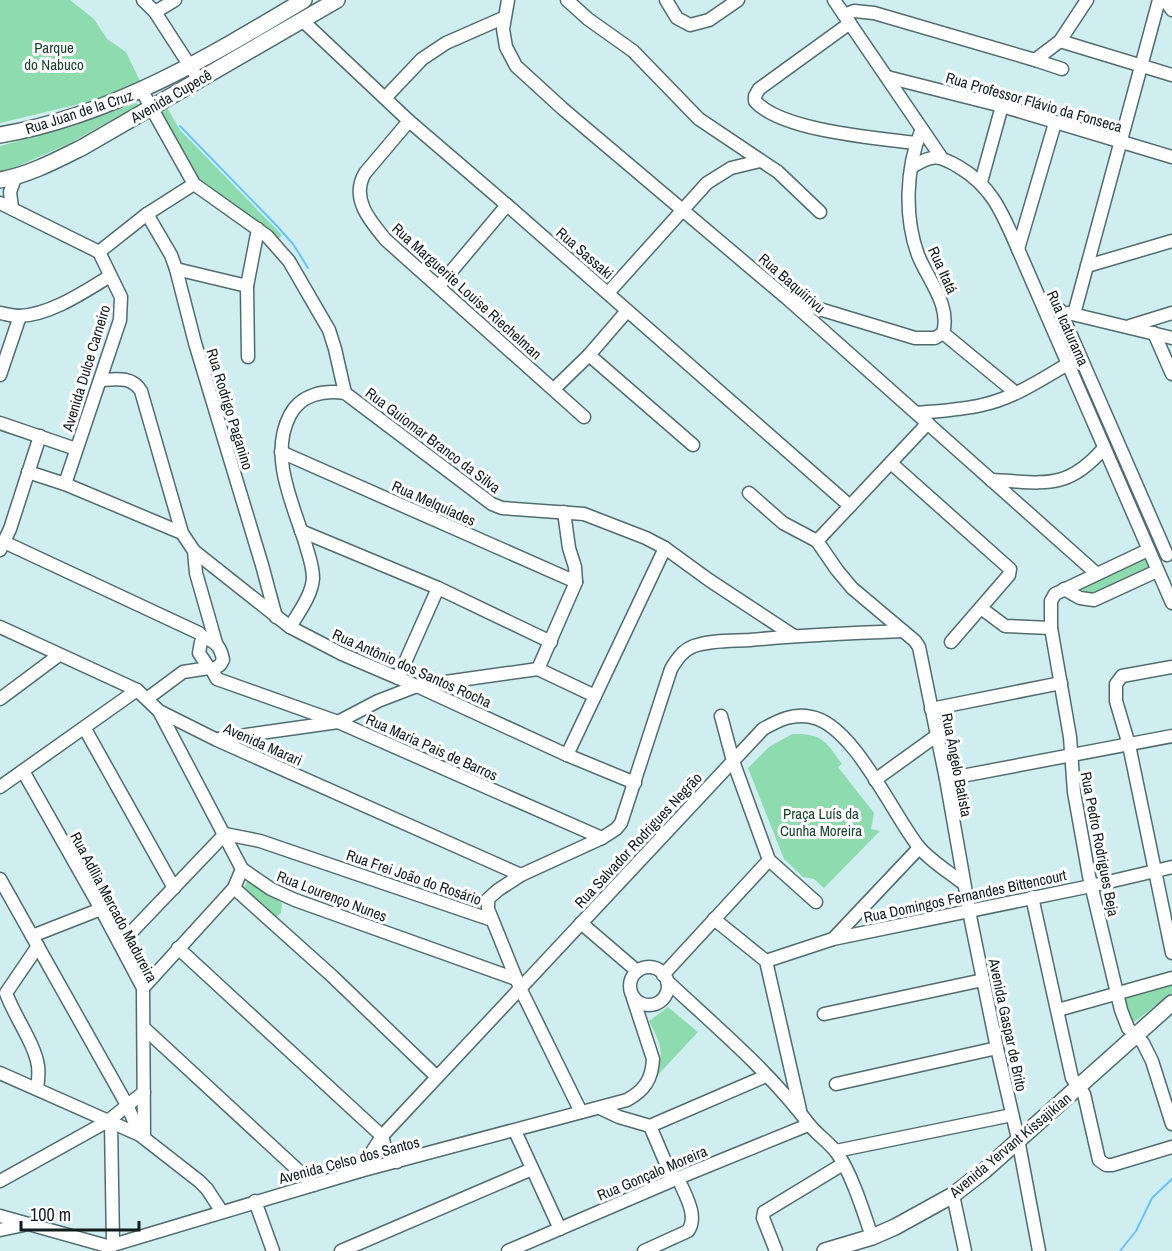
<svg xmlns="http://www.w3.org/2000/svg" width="1172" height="1251" font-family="'Archivo Narrow',sans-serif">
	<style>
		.green { fill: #8fdbb0 }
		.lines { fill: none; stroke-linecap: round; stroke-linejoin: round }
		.stream { stroke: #69c3fa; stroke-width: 2 }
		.minor-casing { stroke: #526c6d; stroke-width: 15 }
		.major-casing { stroke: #526c6d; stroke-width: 18 }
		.minor { stroke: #fff; stroke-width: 12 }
		.major { stroke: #fff; stroke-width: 15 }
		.labels { text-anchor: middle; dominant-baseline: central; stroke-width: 6; stroke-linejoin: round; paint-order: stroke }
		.park-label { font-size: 15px; fill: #19422d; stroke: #fff }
		.street-label { font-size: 15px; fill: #121d1e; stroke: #fff }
	</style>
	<rect width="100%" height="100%" fill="#d0eeef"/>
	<g class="green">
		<path d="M0,0h70l24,19 13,20 19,13 14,29 -32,16 -108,26z"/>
		<path d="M136,103l3,2 -71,39 -68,30v-28l71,-19z"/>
		<path d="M165,104l15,26 102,105 -5,5 -73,-55 -20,-28 -29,-49z"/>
		<path d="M1146,554l8,17 -54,24 -11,-1 -12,-8z"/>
		<path d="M792,734c30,-1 34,7 50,30l-4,3 36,46 -3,16 9,2 -56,57 -10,-9 -11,-2 -19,-18 -36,-91 21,-21z"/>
		<path d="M248,880l34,23 -1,10 -12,10 -30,-27z"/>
		<path d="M1172,983v10l-39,30h-2l-9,-27z"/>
		<path d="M668,1007l30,25 -43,46c10,-27 6,-33 -6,-57z"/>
	</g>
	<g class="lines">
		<g class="stream">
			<path d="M180,126l97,100 16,18 15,24"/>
			<path d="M1120,1251l16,-20 16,-33 20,-19"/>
		</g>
		<g class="minor-casing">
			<g id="minor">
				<path d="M143,0l12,12 44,68"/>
				<path d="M508,0l-5,29 3,18 10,19 47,43 226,191 308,274"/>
				<path d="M567,0l21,19 45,32 66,68 79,53 42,40"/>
				<path d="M666,0l11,18 13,7 19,-5 29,-20"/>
				<path d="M834,0l107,157"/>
				<path d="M1165,0l7,10"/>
				<path d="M155,12l20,-12"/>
				<path d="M844,15l10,-4 20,2 161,47 25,-19 27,-41"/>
				<path d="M303,21l106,100 98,84 343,301"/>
				<path d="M850,23l-91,66 -4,7v5c26,30 122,37 161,42"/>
				<path d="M1060,41l112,34"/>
				<path d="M1035,60l27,9"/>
				<path d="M887,77l115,29 170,51"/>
				<path d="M142,91l52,93 73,52 22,25 40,69 6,19 10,44"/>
				<path d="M385,98l37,-39 24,-16 57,-25"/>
				<path d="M409,121l-44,52c-15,25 5,48 21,67l198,177"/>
				<path d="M912,167c21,-13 27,-12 47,0 34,20 44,48 59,82l154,354"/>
				<path d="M981,182l21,-76"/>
				<path d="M0,203l99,49 22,45 -1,23 -55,164"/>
				<path d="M12,208l-2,-16 5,-14"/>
				<path d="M147,214l24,41 5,14 19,74 67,222 14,52"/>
				<path d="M1018,249l37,-126"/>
				<path d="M99,252l48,-38 47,-30"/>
				<path d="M1087,266l85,-25"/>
				<path d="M176,269l71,17"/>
				<path d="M439,286l68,-81"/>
				<path d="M608,293l99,-110 24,-15 29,-7"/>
				<path d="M793,301l122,37h20l8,-5c8,-28 -15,-53 -25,-78 -14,-38 -12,-87 3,-124"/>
				<path d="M1060,310l107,245"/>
				<path d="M0,313c6,1 13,3 19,3 31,-1 65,-24 91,-40"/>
				<path d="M1068,313l104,25"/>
				<path d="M1074,314l85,-314"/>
				<path d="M1130,326l42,-13"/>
				<path d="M943,333l73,60"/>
				<path d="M1154,333l18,41"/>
				<path d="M589,355l104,90"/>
				<path d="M248,357l-1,-71 11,-57"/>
				<path d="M0,375l20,-59"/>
				<path d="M101,380c15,-1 31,-4 40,11l41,142 12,18 2,22 20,70"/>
				<path d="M554,389l35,-34 38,-44"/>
				<path d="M917,413c21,-2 44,-3 65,-8 33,-7 61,-27 91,-44"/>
				<path d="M0,423l76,26"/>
				<path d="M928,423l-111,118 20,29 15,18 63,53 4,6 27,132 25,142 26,127 21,91 21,112"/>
				<path d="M281,452l295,130"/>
				<path d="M891,463l119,106 -1,6 -58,67"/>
				<path d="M28,472l37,12 117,49"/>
				<path d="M991,480c52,2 75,12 113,-32"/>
				<path d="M749,493l34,30 34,18"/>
				<path d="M301,531l137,57 113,54"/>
				<path d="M4,542l195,91 5,5"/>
				<path d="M0,550l10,-21 30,-93"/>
				<path d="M1148,550l-93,44 -4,7v27l19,109 4,55 15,84 32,134 7,18 15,15 9,18 20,63"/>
				<path d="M194,551l96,76 52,27 75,32 150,69 68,28"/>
				<path d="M1064,589l16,9 14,2 63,-29"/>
				<path d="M981,608l24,18 46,2"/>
				<path d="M0,627l137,63 22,21 58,29 304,135"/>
				<path d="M290,627c9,-15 22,-32 23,-49 0,-13 -5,-24 -8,-36 -13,-40 -36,-87 -15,-127 11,-21 34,-25 55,-22l147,111 10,4 82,6 62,24 19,10 44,32 85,56"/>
				<path d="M1172,667l-50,9 -6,8v17l13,44 43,208"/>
				<path d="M538,669l57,27"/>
				<path d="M212,670l5,9 121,43 264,116"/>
				<path d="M398,678l40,-90"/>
				<path d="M148,698l35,-26 26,-4 3,2 8,-5 3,-5c-2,-12 -6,-17 -17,-22l-5,4 -2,11 10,15"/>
				<path d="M0,699l59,-44"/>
				<path d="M931,709l130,-26"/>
				<path d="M159,711l83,158 29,20 24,11 221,79"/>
				<path d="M721,716l12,45 36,99 47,42"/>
				<path d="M85,729l89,159"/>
				<path d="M218,739l120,-17 40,-21 39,-15 121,-17 38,-87 -1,-15 -6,-19 -5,-36"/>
				<path d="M567,755l98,-207"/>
				<path d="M23,771l78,138 42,79 1,149"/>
				<path d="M946,779l226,-43"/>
				<path d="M875,780l61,-44"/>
				<path d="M0,787l137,-97"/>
				<path d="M0,879l127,226 13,30"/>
				<path d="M234,888l98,88 105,101"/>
				<path d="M1032,897l40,181 12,16 15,66 7,5h6l60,-18"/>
				<path d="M714,919l52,42 34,149"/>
				<path d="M581,923l56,48"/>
				<path d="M32,936l69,-27"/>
				<path d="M833,939l86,-91"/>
				<path d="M120,944l105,-110 35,7 232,79"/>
				<path d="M178,948l204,188"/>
				<path d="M766,961l67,-22 258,-53 81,-19"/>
				<circle cx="649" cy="986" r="19"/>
				<path d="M663,975l106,-115"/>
				<path d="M667,981c48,45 101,89 141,142 8,11 21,19 29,30 14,19 27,60 35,84"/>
				<path d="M143,988l91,-100 8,-19"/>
				<path d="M1058,1010l114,-32"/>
				<path d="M824,1014l159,-34"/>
				<path d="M144,1028l170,157"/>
				<path d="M0,1073l140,62 59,46 8,8 15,23"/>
				<path d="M836,1084l161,-36"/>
				<path d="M37,1089c1,-7 2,-16 1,-23 -3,-22 -24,-50 -32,-73l32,-47"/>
				<path d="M600,1108l19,9 31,9 23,54"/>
				<path d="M581,1112l-61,-124 -32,-79v-10l10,-9 23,-15 81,-37 14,-9 5,-6 50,-154c6,-10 12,-19 23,-23 17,-6 38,-5 56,-6 51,-5 102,-7 153,-9"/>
				<path d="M111,1122l2,123"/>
				<path d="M650,1126l116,-50"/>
				<path d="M515,1131l45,98"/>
				<path d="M382,1136l4,15 11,11"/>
				<path d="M836,1151l176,-36"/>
				<path d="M360,1171l22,-35 381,-407c16,-9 30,-16 48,-12 42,7 81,96 107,129 11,14 31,26 46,38"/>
				<path d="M0,1181l108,-60 36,-29"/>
				<path d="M953,1195l12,56"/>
				<path d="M255,1201l18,50"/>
				<path d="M0,1216l107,30 6,-1 247,-74 267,-71c18,-10 25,-21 26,-41l-20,-61"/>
				<path d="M0,1230l24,-5"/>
				<path d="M341,1251l191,-82"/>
				<path d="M508,1251l170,-73 130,-53"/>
				<path d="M644,1251l44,-20c11,-15 -4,-38 -10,-53"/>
				<path d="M776,1251l-13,-33 1,-6 79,-48"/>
			</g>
		</g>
		<g class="major-casing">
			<g id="major">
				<path d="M0,135c111,-19 209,-78 304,-135"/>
				<path d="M0,180c29,-5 57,-20 83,-33l254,-147"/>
				<path d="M825,1251l47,-14 23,-10 58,-32 31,-24 188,-168"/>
			</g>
		</g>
		<use href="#minor" class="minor"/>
		<use href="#major" class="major"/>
	</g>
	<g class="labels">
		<g class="park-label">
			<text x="54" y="47">Parque<tspan x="54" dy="17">do Nabuco</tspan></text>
			<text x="821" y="813">Praça Luís da<tspan x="821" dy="17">Cunha Moreira</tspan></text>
		</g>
		<g class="street-label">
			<text transform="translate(171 96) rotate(-30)">Avenida Cupecê</text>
			<text transform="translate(1034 102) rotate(16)">Rua Professor Flávio da Fonseca</text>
			<text transform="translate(79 112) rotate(-18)">Rua Juan de la Cruz</text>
			<text transform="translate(585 253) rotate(41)">Rua Sassaki</text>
			<text transform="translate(943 270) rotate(66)">Rua Itatá</text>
			<text transform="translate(792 283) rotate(41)">Rua Baquiirivu</text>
			<text transform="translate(467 291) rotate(42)">Rua Marguerite Louise Riechelman</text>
			<text transform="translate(1068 328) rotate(66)">Rua Icaturama</text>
			<text transform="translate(86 368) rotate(-73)">Avenida Dulce Carneiro</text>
			<text transform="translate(230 409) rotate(73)">Rua Rodrigo Paganino</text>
			<text transform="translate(433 440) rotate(37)">Rua Guiomar Branco da Silva</text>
			<text transform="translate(434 503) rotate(24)">Rua Melquíades</text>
			<text transform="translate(412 668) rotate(24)">Rua Antônio dos Santos Rocha</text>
			<text transform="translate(263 744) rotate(24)">Avenida Marari</text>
			<text transform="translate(432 747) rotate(24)">Rua Maria Pais de Barros</text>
			<text transform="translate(957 765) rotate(79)">Rua Ângelo Batista</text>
			<text transform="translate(638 840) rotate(-47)">Rua Salvador Rodrigues Negrão</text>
			<text transform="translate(1100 844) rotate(79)">Rua Pedro Rodrigues Beja</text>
			<text transform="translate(414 877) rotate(19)">Rua Frei João do Rosário</text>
			<text transform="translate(332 896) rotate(21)">Rua Lourenço Nunes</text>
			<text transform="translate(965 896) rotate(-12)">Rua Domingos Fernandes Bittencourt</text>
			<text transform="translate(114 907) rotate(62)">Rua Adília Mercado Madureira</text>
			<text transform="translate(1008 1025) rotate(78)">Avenida Gaspar de Brito</text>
			<text transform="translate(1010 1145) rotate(-40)">Avenida Yervant Kissajikian</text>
			<text transform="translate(349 1160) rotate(-15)">Avenida Celso dos Santos</text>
			<text transform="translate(652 1173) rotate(-23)">Rua Gonçalo Moreira</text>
		</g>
	</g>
	<path d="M21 1221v9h118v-9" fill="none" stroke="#121d1e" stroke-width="3"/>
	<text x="30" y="1221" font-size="18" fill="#121d1e" stroke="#ffffff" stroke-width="4.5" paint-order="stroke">100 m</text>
</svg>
